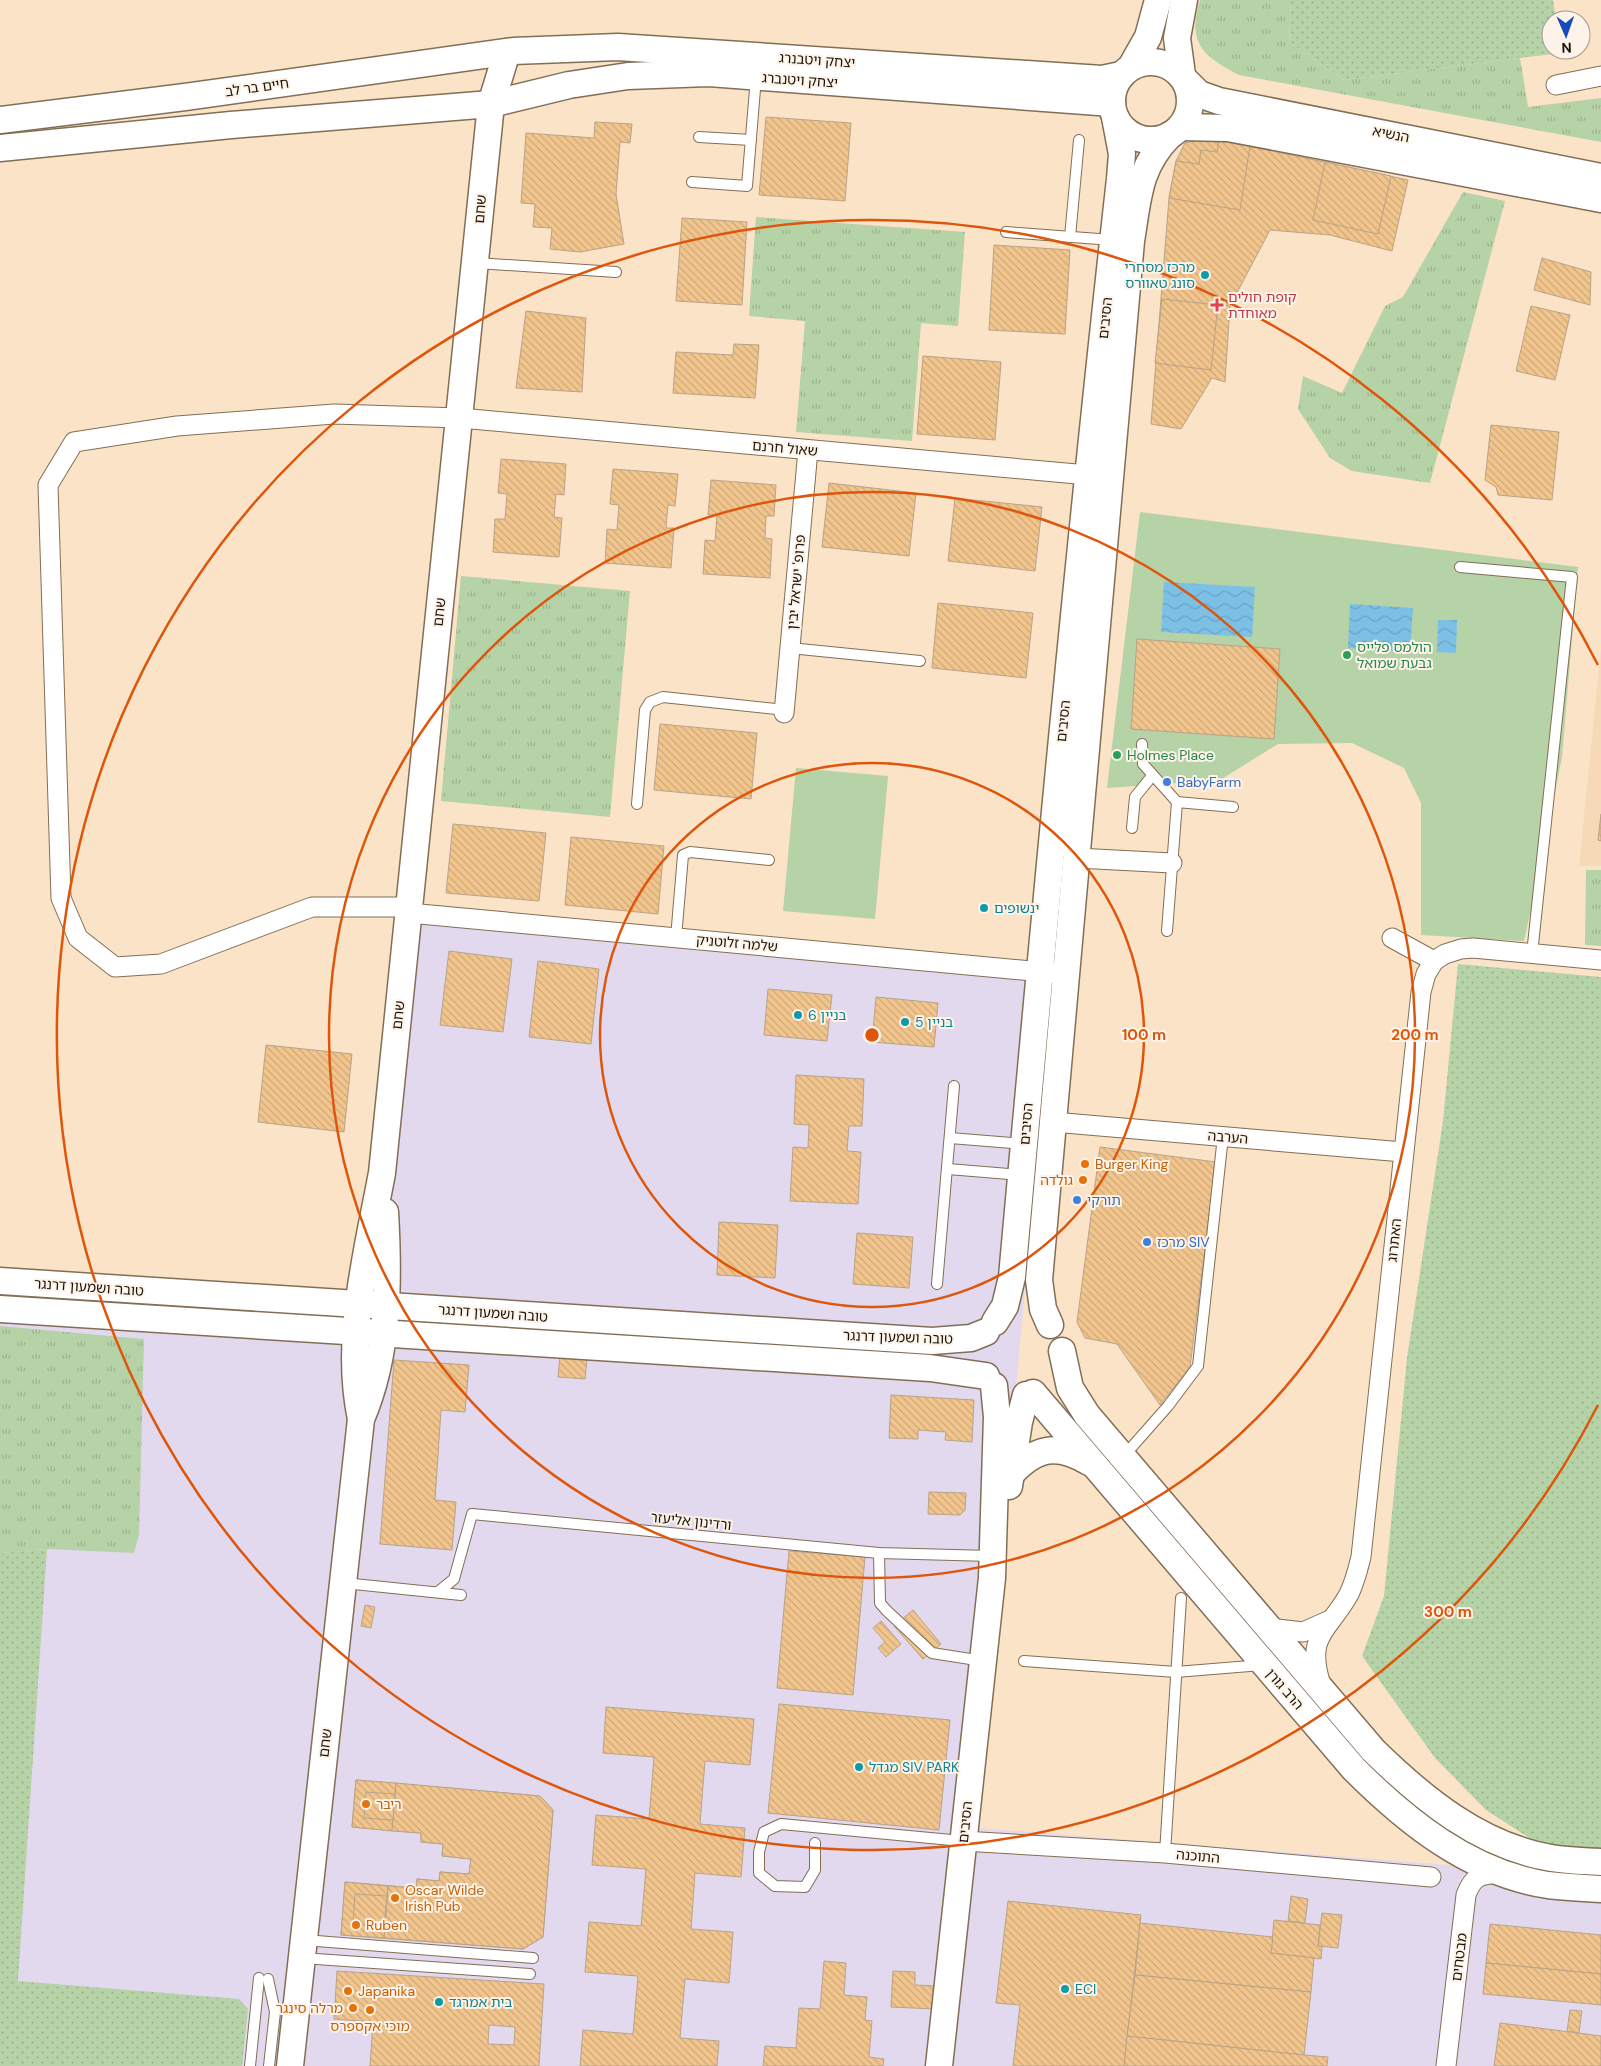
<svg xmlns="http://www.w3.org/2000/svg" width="1601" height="2066" font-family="'DM Sans','Noto Sans Hebrew',sans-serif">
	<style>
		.built { fill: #f6dab7 }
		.industrial { fill: #e2d9ee }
		.grass { fill: url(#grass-dots) }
		.park { fill: url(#park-tufts) }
		.pitch { fill: #b6d2a7 }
		.water { fill: url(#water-waves) }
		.building { fill: url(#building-back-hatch); stroke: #b9a388; fill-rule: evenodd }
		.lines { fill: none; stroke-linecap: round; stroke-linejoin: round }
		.lane-casing { stroke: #836e55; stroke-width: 12 }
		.street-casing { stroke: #836e55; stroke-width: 21 }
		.secondary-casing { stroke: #836e55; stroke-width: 29 }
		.lane { stroke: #fff; stroke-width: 10 }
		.street { stroke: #fff; stroke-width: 19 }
		.secondary { stroke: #fff; stroke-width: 26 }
		.ring { fill: none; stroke: #de560c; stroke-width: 2.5 }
		.culture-dot { fill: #0f9aa8; stroke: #fdf3e8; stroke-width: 2 }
		.health-dot { fill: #e0444e; stroke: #fdf3e8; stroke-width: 2 }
		.leisure-dot { fill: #2e9e5b; stroke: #fdf3e8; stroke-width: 2 }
		.shop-dot { fill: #3f7fe0; stroke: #fdf3e8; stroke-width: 2 }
		.food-dot { fill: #e8710a; stroke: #fdf3e8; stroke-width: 2 }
		.labels { text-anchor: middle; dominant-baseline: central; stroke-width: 4; stroke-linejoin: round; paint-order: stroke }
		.street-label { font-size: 14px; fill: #1c140a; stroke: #fdf3e8 }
		.culture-label { font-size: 14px; fill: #0d838f; stroke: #fdf3e8; text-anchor: start }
		.health-label { font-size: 14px; fill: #be3a42; stroke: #fdf3e8; text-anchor: start }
		.leisure-label { font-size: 14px; fill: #27864d; stroke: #fdf3e8; text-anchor: start }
		.shop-label { font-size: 14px; fill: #366cbe; stroke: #fdf3e8; text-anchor: start }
		.food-label { font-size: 14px; fill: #c56008; stroke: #fdf3e8; text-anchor: start }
		.centre { fill: #de560c; stroke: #fdf3e8; stroke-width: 2.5 }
		.ring-label { font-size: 15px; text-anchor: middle; font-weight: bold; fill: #de560c; stroke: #fdf3e8; stroke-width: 4; stroke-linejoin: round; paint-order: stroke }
	</style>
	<defs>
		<pattern id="grass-dots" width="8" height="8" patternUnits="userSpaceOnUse" patternTransform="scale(1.25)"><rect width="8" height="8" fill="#b6d2a7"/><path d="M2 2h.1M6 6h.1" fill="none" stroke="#9cb38e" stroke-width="1.8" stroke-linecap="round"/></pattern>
		<pattern id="park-tufts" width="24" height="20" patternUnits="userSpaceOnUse" patternTransform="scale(1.25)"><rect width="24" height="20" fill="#b6d2a7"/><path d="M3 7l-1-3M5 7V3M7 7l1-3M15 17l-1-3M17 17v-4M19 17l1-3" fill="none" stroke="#9cb38e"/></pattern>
		<pattern id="water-waves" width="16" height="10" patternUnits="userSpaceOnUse" patternTransform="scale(1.25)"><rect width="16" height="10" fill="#7cc0e6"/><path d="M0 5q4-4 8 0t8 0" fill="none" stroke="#6ba4c4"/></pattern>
		<pattern id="building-back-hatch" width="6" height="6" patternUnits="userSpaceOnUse" patternTransform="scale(1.25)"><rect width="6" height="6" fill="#f1c58d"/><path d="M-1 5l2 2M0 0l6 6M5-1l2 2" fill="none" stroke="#cea878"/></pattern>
	</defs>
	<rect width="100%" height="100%" fill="#fbe3c7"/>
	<path class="built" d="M1601,649v217h-22z"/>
	<path class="industrial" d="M409,913l644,60 -76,855 624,49v189h-1601v-785l368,24z"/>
	<g class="grass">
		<path d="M1291,0h262l3,20h-5v30h9l1,3 -217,27 -55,-38z"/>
		<path d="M1458,964l143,13v876l-67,-12 -48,-31 -51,-52 -73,-102 22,-60 23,-238 36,-237z"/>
		<path d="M47,1549l-29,432 221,18 9,10 -6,57h-242v-513z"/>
	</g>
	<g class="park">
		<path d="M1200,0h91l-2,42 55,38 176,-22 8,49 73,-9v44l-362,-67c-37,-19 -52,-32 -39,-75z"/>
		<path d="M1463,192l42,9 -75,282 -78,-12 -22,-13 -32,-49 5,-33 39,17 43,-87 18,-9z"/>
		<path d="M756,217l209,15 -7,94 -37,-3 -9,118 -116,-9 9,-111 -56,-5z"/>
		<path d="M461,576l169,15 -20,226 -169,-16z"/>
		<path d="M1586,870h15v76l-16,-1z"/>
		<path d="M0,1326l144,13 -5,196 -5,18 -87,-4 -47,4z"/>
	</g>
	<g class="pitch">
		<path d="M1140,512l438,55 -16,190 -26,128 -2,19h-2l-8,37 -103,-6v-132l-17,-35 -52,-25 -74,1 -58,36 -113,8z"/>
		<path d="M796,768l92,8 -13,143 -92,-8z"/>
	</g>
	<g class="water">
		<path d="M1164,582l91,5 -3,50 -91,-5z"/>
		<path d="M1350,604l63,4 -3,44 -62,-4z"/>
		<path d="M1438,620h19l-1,33 -19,-1z"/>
	</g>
	<g class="building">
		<path d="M766,117l85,6 -6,78 -86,-6z"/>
		<path d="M595,122l37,2 -2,19 -10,-1 -4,52 8,50 -44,8 -30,-3 2,-21 -19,-1 2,-23 -14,-1 5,-70 68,5z"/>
		<path d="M1198,140l52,6 158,34 -16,71 -62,-16 -60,-5 -40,76 -5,76 -13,-4 -31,51 -30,-5 18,-226 7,-37 9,-18z"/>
		<path d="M1219,141l31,5 -10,64 -71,-12 7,-37 23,3 2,-14 16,2z"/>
		<path d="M1325,162l66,14 -13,58 -65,-14z"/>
		<path d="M682,218l65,4 -5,83 -66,-4z"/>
		<path d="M994,245l76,5 -5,84 -76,-4z"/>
		<path d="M1542,258l49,14 -1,33 -56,-15z"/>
		<path d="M1162,299l56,6 -7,65 -56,-7z"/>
		<path d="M1531,306l39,9 -15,65 -39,-9z"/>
		<path d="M526,311l60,7 -4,74 -66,-4z"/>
		<path d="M734,344l25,1 -4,53 -82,-5 3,-41 57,3z"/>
		<path d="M923,356l78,6 -6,78 -78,-6z"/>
		<path d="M1491,425l68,7 -7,68 -54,-5 -2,-8 -11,-7z"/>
		<path d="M501,459l65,5 -2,31 -8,-1 -2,23 8,1 -3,39 -66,-5 2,-33h10l2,-25 -9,-1z"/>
		<path d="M613,469l65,5 -3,32 -7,-1 -2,23h8l-3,40 -66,-5 2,-34 10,1 2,-25 -9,-1z"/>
		<path d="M711,480l65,5 -2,31h-8l-1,22 7,1 -2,39 -67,-4 2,-34 10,1 2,-26h-9z"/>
		<path d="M829,483l87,10 -7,63 -87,-9z"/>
		<path d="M955,498l87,9 -7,64 -87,-10z"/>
		<path d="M938,603l95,10 -7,65 -94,-10z"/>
		<path d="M1137,639l143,10 -6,90 -143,-10z"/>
		<path d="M660,724l97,9 -6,66 -97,-9z"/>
		<path d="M1601,814v27l-3,-1z"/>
		<path d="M453,824l93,9 -7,68 -93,-8z"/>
		<path d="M571,837l93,9 -6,68 -93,-9z"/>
		<path d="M449,951l63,8 -9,73 -63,-7z"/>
		<path d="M538,961l61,8 -8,75 -62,-7z"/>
		<path d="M768,989l64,6 -5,46 -63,-6z"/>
		<path d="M876,997l62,6 -4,44 -62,-5z"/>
		<path d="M266,1045l86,9 -8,78 -86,-10z"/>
		<path d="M796,1075l68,4 -2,47h-13l-2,25 14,1 -3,52 -68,-3 3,-54 15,1 1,-23 -15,-1z"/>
		<path d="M1100,1147l116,15 -26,205 -30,38 -43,-61 -32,-6 -8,-16z"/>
		<path d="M719,1222l59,3 -3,53 -58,-3z"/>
		<path d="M857,1233l56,4 -4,51 -56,-4z"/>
		<path d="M560,1356l27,3 -2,20 -27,-2z"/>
		<path d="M394,1360l75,5 -4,47 -24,-2 -6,90 21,2 -4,48 -72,-6z"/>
		<path d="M891,1395l83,5 -2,42 -27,-2 1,-8 -28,-2v9l-29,-1z"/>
		<path d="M929,1492l37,1 -1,17 -5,5 -32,-1z"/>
		<path d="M789,1551l76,6 -12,138 -76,-7z"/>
		<path d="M365,1605l10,2 -4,21 -10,-2z"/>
		<path d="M913,1610l28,34 -18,15 -29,-33z"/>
		<path d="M881,1621l20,23 -15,13 -8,-9 7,-6 -12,-14z"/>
		<path d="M779,1704l171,16 -11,110 -171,-17z"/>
		<path d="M606,1707l148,12 -4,46 -45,-4 -5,63 45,4 -4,49 -46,-4 -4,56 42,3 -4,51 -44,-4 -5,59 39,3 -2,25h-137l3,-36 50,4 5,-58 -53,-4 4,-50 52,4 5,-57 -54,-4 4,-50 53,4 5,-62 -51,-4z"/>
		<path d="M356,1780l184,16 13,14 -10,127 -20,12 -182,-14 4,-53 71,6 1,-9 22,2 1,-9 29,2 2,-15 -29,-3 1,-12 -22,-2v-9l-69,-6z"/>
		<path d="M356,1780l40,3 -4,48 -40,-4z"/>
		<path d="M396,1783l144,13 13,14 -10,127 -20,12 -139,-11 4,-52 28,2 1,-9 22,2 1,-9 29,2 2,-15 -29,-3 1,-12 -22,-2v-9l-29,-2z"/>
		<path d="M366,1792l29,2 -2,26 -29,-2z"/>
		<path d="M345,1882l43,4 -4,52 -43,-3z"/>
		<path d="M355,1894l32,2 -3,31 -31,-3z"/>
		<path d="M1291,1896l17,3 -3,24 -17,-2z"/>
		<path d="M1008,1901l133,14 -17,151h-111l7,-61 -24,-2z"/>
		<path d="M1322,1913l20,2 -4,33 -20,-2z"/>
		<path d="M1274,1920l46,5 -2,21 4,1 -1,12 -50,-6z"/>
		<path d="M1140,1923l133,14 -2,16 43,5 -3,34 -176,-17z"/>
		<path d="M1490,1924l111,11v39l-115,-11z"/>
		<path d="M824,1961l22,2 -2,32 23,2 -2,23 7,1 -3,36 15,2 -1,7h-120l2,-20 31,2 3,-40 21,1z"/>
		<path d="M1486,1963l115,11v31l-118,-11z"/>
		<path d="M337,1971l207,13 -5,82h-169l3,-44 -39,-3zM489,2025l26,2 -1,18 -26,-1z"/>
		<path d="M893,1971l22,1v13l21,1 -1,23 -44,-2z"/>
		<path d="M1135,1975l176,17 -7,63 -177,-19z"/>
		<path d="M1570,2010l12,1 -3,22 -12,-2z"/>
		<path d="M1500,2023l101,13v30h-107z"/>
		<path d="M1127,2036l177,19 24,2 -1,9h-203z"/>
	</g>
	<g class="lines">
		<g class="lane-casing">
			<g id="lane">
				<path d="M699,137l52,3"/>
				<path d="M692,182l55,4 9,-109"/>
				<path d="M1006,232l106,8"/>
				<path d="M1070,237l9,-97"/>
				<path d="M476,263l140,9"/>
				<path d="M1460,567l112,10 -40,377"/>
				<path d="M790,648l130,13"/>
				<path d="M1142,744l1,20 34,38 56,5"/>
				<path d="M637,804l8,-94 5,-8 13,-5 122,13"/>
				<path d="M1132,828l3,-31 17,-21"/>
				<path d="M1167,931l10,-129"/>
				<path d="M676,938l7,-83 7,-3 79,8"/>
				<path d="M950,1138l73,6"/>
				<path d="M948,1169l73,6"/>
				<path d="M937,1284l17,-198"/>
				<path d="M1123,1457l45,-51 30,-40 25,-230"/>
				<path d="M879,1553l1,50 6,7 46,43 51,8"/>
				<path d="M344,1583l117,12"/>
				<path d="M438,1592l16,-13 18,-65 407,39 112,3"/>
				<path d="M1024,1661l152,11 86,-7"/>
				<path d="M815,1843v27l-10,17 -30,-1 -16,-13v-21l5,-20 17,-8 181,17"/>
				<path d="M1165,1853l16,-255"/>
				<path d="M304,1940l229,18"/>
				<path d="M302,1958l228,16"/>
				<path d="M268,1979l7,33 -6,54"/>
				<path d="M250,2066l9,-88"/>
			</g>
		</g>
		<g class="street-casing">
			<g id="street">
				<path d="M1556,85l45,-9"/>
				<path d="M784,713l24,-263"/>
				<path d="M1077,858l95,5"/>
				<path d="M409,907h-97l-151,57 -46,3 -37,-29 -17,-40 -13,-413 26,-43 103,-16 157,-12 126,4 639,58"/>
				<path d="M409,913l644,60"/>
				<path d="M1392,938l42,23"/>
				<path d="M1053,1122l350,30"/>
				<path d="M1269,1628l34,4 27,-12"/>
				<path d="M1321,1685c-16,-51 7,-53 28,-91 6,-12 9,-25 12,-37l60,-565 5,-18 8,-13 11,-7 16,-5 12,-1 128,12"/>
				<path d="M963,1841l202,12 266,24"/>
				<path d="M1446,2066l20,-171c8,-21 15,-20 36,-22"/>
			</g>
		</g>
		<g class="secondary-casing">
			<g id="secondary">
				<circle cx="1151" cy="101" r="39"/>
				<path d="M1131,67l17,-30 10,-37"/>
				<path d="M1182,75l-5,-37 7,-38"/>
				<path d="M1186,81l13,13 20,7 382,76"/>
				<path d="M0,120l185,-23 328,-46 105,-4 484,32 19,-4"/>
				<path d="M1181,127l47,1 373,71"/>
				<path d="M0,148l231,-23 260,-21 78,-19 59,-9 81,-3 403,30"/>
				<path d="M0,1281l932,60 39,-3 15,-6"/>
				<path d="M0,1309l930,59 56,8"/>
				<path d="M995,1322l10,-16 7,-29c33,-366 67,-732 108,-1098l2,-25 -7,-37"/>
				<path d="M1050,1325l-7,-16 -4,-29 92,-1039c7,-42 7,-74 39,-106"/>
				<path d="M1062,1351l8,37 17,27 286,335c50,49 107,96 178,108 17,3 33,3 50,4"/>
				<path d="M1033,1393l321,376c53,53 116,104 194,116 17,2 35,3 53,4"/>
				<path d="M361,1419c-17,-80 6,-166 21,-246l109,-1069 16,-52"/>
				<path d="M1011,1474c25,-27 46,-31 78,-12"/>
				<path d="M1009,1486l10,-64 7,-27"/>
				<path d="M290,2066l71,-647c28,-65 28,-138 24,-207"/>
				<path d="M939,2066l53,-488 5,-161 -3,-31"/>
			</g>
		</g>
		<use href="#lane" class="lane"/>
		<use href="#street" class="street"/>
		<use href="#secondary" class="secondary"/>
	</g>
	<g class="ring">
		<circle cx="872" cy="1035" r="272"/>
		<circle cx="872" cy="1035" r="543"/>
		<path d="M1598 1405A815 815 0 1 1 1598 665"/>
	</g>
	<g class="culture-dot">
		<circle cx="1205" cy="275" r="5"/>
		<circle cx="984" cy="908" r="5"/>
		<circle cx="798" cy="1015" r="5"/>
		<circle cx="905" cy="1022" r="5"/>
		<circle cx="859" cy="1767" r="5"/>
		<circle cx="1065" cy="1989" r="5"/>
		<circle cx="439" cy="2002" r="5"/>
	</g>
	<path class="health-dot" d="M1214.5 297.5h5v5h5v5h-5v5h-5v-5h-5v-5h5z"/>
	<g class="leisure-dot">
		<circle cx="1347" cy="655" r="5"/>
		<circle cx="1117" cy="755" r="5"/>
	</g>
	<g class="shop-dot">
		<circle cx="1167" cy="782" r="5"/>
		<circle cx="1077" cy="1200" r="5"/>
		<circle cx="1147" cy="1242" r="5"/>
	</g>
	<g class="food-dot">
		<circle cx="1085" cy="1164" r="5"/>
		<circle cx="1083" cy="1180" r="5"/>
		<circle cx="366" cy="1804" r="5"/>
		<circle cx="395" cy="1898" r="5"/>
		<circle cx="356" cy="1925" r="5"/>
		<circle cx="348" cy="1991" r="5"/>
		<circle cx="353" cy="2008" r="5"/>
		<circle cx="370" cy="2010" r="5"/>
	</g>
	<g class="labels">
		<g class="street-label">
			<text transform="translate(817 60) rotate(4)">יצחק ויטבנרג</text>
			<text transform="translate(800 80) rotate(4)">יצחק ויטנברג</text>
			<text transform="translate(257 87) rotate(-8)">חיים בר לב</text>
			<text transform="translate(1391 134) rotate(11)">הנשיא</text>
			<text transform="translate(480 209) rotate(-85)">שחם</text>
			<text transform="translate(1105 318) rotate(-84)">הסיבים</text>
			<text transform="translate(785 448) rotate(5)">שאול חרנם</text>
			<text transform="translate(796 582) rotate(-85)">פרופ' ישראל יבין</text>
			<text transform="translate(439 612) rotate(-84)">שחם</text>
			<text transform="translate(1063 721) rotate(-84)">הסיבים</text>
			<text transform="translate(737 943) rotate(5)">שלמה זלוטניק</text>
			<text transform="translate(398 1015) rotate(-84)">שחם</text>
			<text transform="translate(1026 1124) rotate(-85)">הסיבים</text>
			<text transform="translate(1228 1137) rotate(5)">הערבה</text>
			<text transform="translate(1394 1240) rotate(-84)">האתרוג</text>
			<text transform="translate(89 1287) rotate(4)">טובה ושמעון דרנגר</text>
			<text transform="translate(493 1313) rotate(4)">טובה ושמעון דרנגר</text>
			<text transform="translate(898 1337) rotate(2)">טובה ושמעון דרנגר</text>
			<text transform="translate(691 1521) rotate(6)">ורדינון אליעזר</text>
			<text transform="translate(1285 1689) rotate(49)">הרב גורן</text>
			<text transform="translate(325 1743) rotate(-83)">שחם</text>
			<text transform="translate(965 1822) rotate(-84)">הסיבים</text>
			<text transform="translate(1198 1856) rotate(5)">התוכנה</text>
			<text transform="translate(1459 1957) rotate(-83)">מבטחים</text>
		</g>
		<g class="culture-label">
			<text x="1195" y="267" text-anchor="end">מרכז מסחרי<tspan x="1195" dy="16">סונג טאוורס</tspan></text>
			<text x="994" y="908">ינשופים</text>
			<text x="808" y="1015">בניין 6</text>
			<text x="915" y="1022">בניין 5</text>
			<text x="869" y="1767">מגדל SIV PARK</text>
			<text x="1075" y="1989">ECI</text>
			<text x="449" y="2002">בית אמרגד</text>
		</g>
		<g class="health-label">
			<text x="1228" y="297">קופת חולים<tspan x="1228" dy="16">מאוחדת</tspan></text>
		</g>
		<g class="leisure-label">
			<text x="1357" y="647">הולמס פלייס<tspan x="1357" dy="16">גבעת שמואל</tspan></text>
			<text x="1127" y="755">Holmes Place</text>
		</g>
		<g class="shop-label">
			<text x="1177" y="782">BabyFarm</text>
			<text x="1087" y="1200">תורקי</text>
			<text x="1157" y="1242">מרכז SIV</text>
		</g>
		<g class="food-label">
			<text x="1095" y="1164">Burger King</text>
			<text x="1073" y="1180" text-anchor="end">גולדה</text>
			<text x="376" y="1804">ריבר</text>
			<text x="405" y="1890">Oscar Wilde<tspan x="405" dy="16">Irish Pub</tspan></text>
			<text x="366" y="1925">Ruben</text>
			<text x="358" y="1991">Japanika</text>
			<text x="343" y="2008" text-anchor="end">מרלה סינגר</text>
			<text x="370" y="2026" text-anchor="middle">מוכי אקספרס</text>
		</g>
	</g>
	<circle cx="872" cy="1035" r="8" class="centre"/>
	<g class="ring-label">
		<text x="1144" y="1040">100 m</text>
		<text x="1415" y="1040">200 m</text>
		<text x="1448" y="1617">300 m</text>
	</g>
	<g transform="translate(1566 35) rotate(178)"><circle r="24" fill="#fdf3e8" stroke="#a39a8f"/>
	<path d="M0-4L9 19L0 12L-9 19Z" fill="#174cb8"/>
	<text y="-8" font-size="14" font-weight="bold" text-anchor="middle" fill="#1c140a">N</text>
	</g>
</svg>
